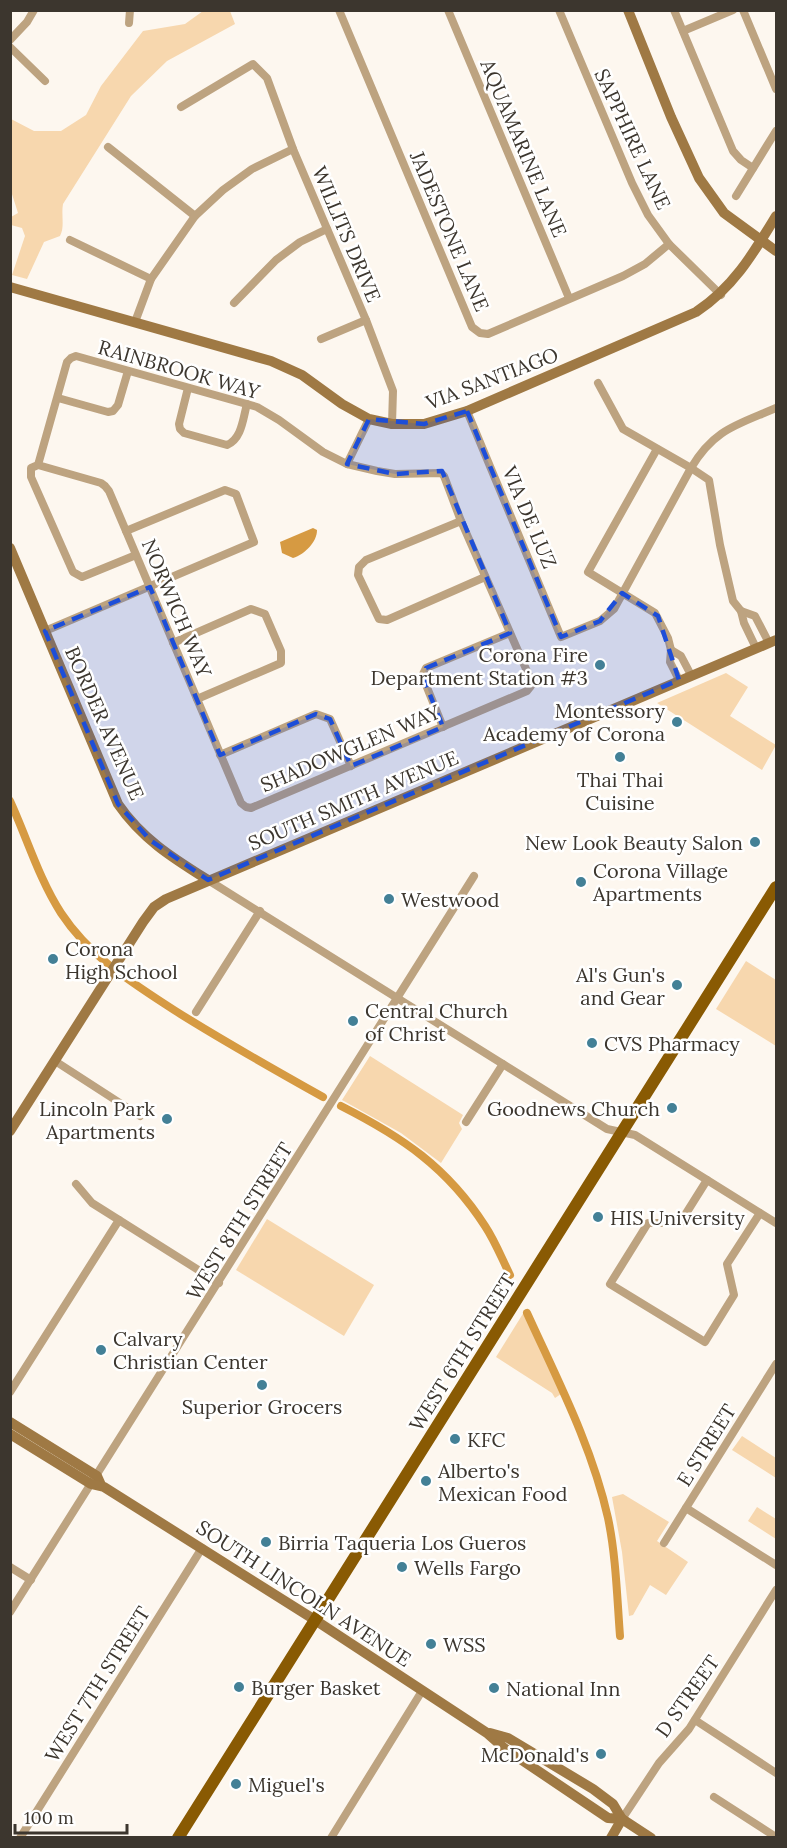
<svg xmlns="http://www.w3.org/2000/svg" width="787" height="1848" font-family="Lora,serif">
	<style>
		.green { fill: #f7d7ae }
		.water { fill: #d69a42 }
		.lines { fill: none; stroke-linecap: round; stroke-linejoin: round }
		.canal { stroke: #d69a42; stroke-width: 8 }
		.street { stroke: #bda380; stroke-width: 8 }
		.secondary { stroke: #9f7944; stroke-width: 10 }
		.primary { stroke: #895a03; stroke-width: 12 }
		.marked { fill: #1d4ed8; fill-opacity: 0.2; stroke: #1d4ed8; stroke-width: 4.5; stroke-dasharray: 12 8; stroke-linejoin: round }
		.poi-dot { fill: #438096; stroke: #fff; stroke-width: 2 }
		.labels { text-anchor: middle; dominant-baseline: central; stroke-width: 5; stroke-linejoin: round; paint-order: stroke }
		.street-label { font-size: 20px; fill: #3c362e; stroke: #fff }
		.poi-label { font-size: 20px; fill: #3c362e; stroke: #fff; text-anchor: start }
	</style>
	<rect width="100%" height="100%" fill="#fdf7ef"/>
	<g class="green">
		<path d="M203,11h27l5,13 -68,37 -36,35 -68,108c-2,11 2,23 -3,32l-16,6 -17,37 -15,-4 13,-39 -3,-8 -11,-3v-8l7,-4 -7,-22v-72l23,12h27l25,-16 15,-29 42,-55 42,-7z"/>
		<path d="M726,673l22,14 -18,29 46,29 -14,25 -105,-67z"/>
		<path d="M746,961l30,19v66l-60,-37z"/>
		<path d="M370,1056l93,59 -4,8 3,6 -21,34 -40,-30 -59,-33z"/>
		<path d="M267,1219l107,66 -30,51 -108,-66z"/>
		<path d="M524,1312l37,82 -6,4 -3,-5 -56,-36z"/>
		<path d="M742,1436l34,22v20l-44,-28z"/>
		<path d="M623,1494l46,28 -12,19 31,21 -22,33 -16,-10 -17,30 -4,1 -7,-64 -10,-55z"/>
		<path d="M757,1507l19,12v20l-28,-18z"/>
	</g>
	<path class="water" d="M313,528l4,2c0,12 -12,24 -24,28l-11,-5 -2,-11z"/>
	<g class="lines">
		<g class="canal">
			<path d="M10,801c17,37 29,78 51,112 29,44 70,69 113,97 49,31 99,59 149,87"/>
			<path d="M341,1106c61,31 106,61 144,120 10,15 17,33 25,49"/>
			<path d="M527,1313c30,66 65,133 81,205 8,38 9,79 12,118"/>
		</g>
		<g class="street">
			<path d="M339,10l133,317 8,6 8,1 135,-58 22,-12 24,-20"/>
			<path d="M448,10l121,288"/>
			<path d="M559,10l73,173 16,32 21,29 52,51"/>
			<path d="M674,10l59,141 8,9 12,8"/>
			<path d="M743,10l33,79"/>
			<path d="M129,23l1,-13"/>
			<path d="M683,31l50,-21"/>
			<path d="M10,40l17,-18 7,-12"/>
			<path d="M10,47l35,34"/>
			<path d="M181,107l72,-43 14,14 26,71 73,171 27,71 -1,33"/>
			<path d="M108,147l87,69"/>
			<path d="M736,196l40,-65"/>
			<path d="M70,240l81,39"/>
			<path d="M234,303l42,-43 24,-18 27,-13"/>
			<path d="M135,322l16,-43 44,-63 28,-26 29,-21 41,-20"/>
			<path d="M321,339l45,-19"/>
			<path d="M598,383l25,46 68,39 18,12 11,65 13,56 8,10 14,5 14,27"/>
			<path d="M188,388l-9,36 1,5 4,4 43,12c15,-6 16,-27 20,-41"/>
			<path d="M58,398l50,14 5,-1 5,-6 10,-34"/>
			<path d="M467,411l94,226 39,-16 14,-12 77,-141c23,-39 46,-43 85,-60"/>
			<path d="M657,449l-69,123 67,41 13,25 3,12 -1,12 9,18"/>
			<path d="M347,464l22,-45"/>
			<path d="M38,465l63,18 4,3 4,5 17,40 115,272 5,4 5,1 276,-117 4,-5 -1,-8 -69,-157 -17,-45 -3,-3 -46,1 -18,-3 -30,-7 -24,-12 -44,-32 -22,-13 -181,-51 -5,2 -4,4 -29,103 -7,3v9l42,95 9,5 54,-22"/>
			<path d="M461,521l-95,39 -7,7 -1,8 21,44 8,1 98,-43"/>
			<path d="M741,611l3,12 12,25"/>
			<path d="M45,631l209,-89 -18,-48 -11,-4 -99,41"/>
			<path d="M173,643l78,-34 14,5 16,37v12l-84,36"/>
			<path d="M671,650l10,6 10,19"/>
			<path d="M443,727l-19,-47 -1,-6 3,-6 84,-35"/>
			<path d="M220,755l96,-41 14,5 21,47"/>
			<path d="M208,880l399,249 28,6 141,88"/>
			<path d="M196,1012l64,-101"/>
			<path d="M55,1061l85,55"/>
			<path d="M466,1122l37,-58"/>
			<path d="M707,1180l-27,43h-32l-38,61 95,58 29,-47 -7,-31 33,-51"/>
			<path d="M76,1184l16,19 127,80"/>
			<path d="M10,1392l109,-172"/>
			<path d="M686,1508l90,57"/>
			<path d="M664,1543l112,-179"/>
			<path d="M10,1567l21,13"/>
			<path d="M10,1612l464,-736"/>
			<path d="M695,1720l81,53"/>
			<path d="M714,1797l62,40"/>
			<path d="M622,1819l37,-56 30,-34 87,-139"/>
			<path d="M20,1838l182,-290"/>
			<path d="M331,1838l91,-147"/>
		</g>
		<g class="secondary">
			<path d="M628,10l43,107 28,61 25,35 52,38"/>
			<path d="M10,287l261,74 31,14 40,29 27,15 23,5h32l43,-13 229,-99c37,-24 57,-58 80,-96"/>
			<path d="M10,548l108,256c24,35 55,54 90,76"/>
			<path d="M10,1131l133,-209 11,-15 12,-8 610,-259"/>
			<path d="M10,1422l87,54 4,9"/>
			<path d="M10,1434l81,50 13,3 211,133 172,113 17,15 104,70 14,1"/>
			<path d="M490,1733l18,5 85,51 20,15 9,15 29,19"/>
			<path d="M611,1838l11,-19"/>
		</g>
		<path class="primary" d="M178,1838l598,-951"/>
	</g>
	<path class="marked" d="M467,411l94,226 39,-16 22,-28 36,23 21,64 -471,200 -58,-40 -32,-36 -73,-173 105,-44 70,168 96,-41 14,5 21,47 92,-39 -19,-47 2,-12 84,-35 -68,-162 -47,3 -48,-10 22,-45 55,5z"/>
	<g class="poi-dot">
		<circle cx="600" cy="665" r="6"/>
		<circle cx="677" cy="722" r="6"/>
		<circle cx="620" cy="757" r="6"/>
		<circle cx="755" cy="842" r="6"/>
		<circle cx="581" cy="882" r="6"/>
		<circle cx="389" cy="899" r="6"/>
		<circle cx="53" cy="959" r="6"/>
		<circle cx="677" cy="985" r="6"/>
		<circle cx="353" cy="1021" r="6"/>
		<circle cx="592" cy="1043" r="6"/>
		<circle cx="672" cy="1108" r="6"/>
		<circle cx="167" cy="1119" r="6"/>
		<circle cx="598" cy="1217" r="6"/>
		<circle cx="101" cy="1350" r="6"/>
		<circle cx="262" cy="1385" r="6"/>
		<circle cx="455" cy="1439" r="6"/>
		<circle cx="426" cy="1481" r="6"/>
		<circle cx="266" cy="1542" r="6"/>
		<circle cx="402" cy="1567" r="6"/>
		<circle cx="431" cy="1644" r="6"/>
		<circle cx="239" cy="1687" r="6"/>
		<circle cx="494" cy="1688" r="6"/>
		<circle cx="601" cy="1754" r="6"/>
		<circle cx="236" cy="1784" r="6"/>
	</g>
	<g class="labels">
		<g class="street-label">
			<text transform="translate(633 139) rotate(65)">SAPPHIRE LANE</text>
			<text transform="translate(524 148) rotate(67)">AQUAMARINE LANE</text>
			<text transform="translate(450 231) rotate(67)">JADESTONE LANE</text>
			<text transform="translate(347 234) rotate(67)">WILLITS DRIVE</text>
			<text transform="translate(179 369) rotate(16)">RAINBROOK WAY</text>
			<text transform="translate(492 378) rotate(-21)">VIA SANTIAGO</text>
			<text transform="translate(530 517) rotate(67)">VIA DE LUZ</text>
			<text transform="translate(177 608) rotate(67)">NORWICH WAY</text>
			<text transform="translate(105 723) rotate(66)">BORDER AVENUE</text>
			<text transform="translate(350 748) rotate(-23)">SHADOWGLEN WAY</text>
			<text transform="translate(353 800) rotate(-23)">SOUTH SMITH AVENUE</text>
			<text transform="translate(239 1221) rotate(-58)">WEST 8TH STREET</text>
			<text transform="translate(462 1352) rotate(-58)">WEST 6TH STREET</text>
			<text transform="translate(706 1445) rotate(-58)">E STREET</text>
			<text transform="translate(304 1593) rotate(33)">SOUTH LINCOLN AVENUE</text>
			<text transform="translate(97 1684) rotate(-58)">WEST 7TH STREET</text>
			<text transform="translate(687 1696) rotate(-55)">D STREET</text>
		</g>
		<g class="poi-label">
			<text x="588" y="654" text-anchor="end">Corona Fire<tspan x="588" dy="23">Department Station #3</tspan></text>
			<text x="665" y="710" text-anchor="end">Montessory<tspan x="665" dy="23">Academy of Corona</tspan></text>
			<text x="620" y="779" text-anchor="middle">Thai Thai<tspan x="620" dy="23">Cuisine</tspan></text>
			<text x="743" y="842" text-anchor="end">New Look Beauty Salon</text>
			<text x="593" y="870">Corona Village<tspan x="593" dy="23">Apartments</tspan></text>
			<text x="401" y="899">Westwood</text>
			<text x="65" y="948">Corona<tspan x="65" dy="23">High School</tspan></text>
			<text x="665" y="974" text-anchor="end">Al's Gun's<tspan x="665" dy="23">and Gear</tspan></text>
			<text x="365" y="1010">Central Church<tspan x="365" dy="23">of Christ</tspan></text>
			<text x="604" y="1043">CVS Pharmacy</text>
			<text x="155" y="1108" text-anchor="end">Lincoln Park<tspan x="155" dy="23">Apartments</tspan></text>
			<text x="660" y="1108" text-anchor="end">Goodnews Church</text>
			<text x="610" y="1217">HIS University</text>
			<text x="113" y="1338">Calvary<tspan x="113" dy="23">Christian Center</tspan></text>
			<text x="262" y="1406" text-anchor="middle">Superior Grocers</text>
			<text x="467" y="1439">KFC</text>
			<text x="438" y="1470">Alberto's<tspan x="438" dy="23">Mexican Food</tspan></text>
			<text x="278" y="1542">Birria Taqueria Los Gueros</text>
			<text x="414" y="1567">Wells Fargo</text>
			<text x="443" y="1644">WSS</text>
			<text x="251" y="1687">Burger Basket</text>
			<text x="506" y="1688">National Inn</text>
			<text x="589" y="1754" text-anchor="end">McDonald's</text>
			<text x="248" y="1784">Miguel's</text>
		</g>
	</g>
	<rect width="787" height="1848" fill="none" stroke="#3c362e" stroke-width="24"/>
	<path d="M15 1824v9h112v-9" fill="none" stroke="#3c362e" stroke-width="3"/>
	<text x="24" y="1824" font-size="18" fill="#3c362e" stroke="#ffffff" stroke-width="4.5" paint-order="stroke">100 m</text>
</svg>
